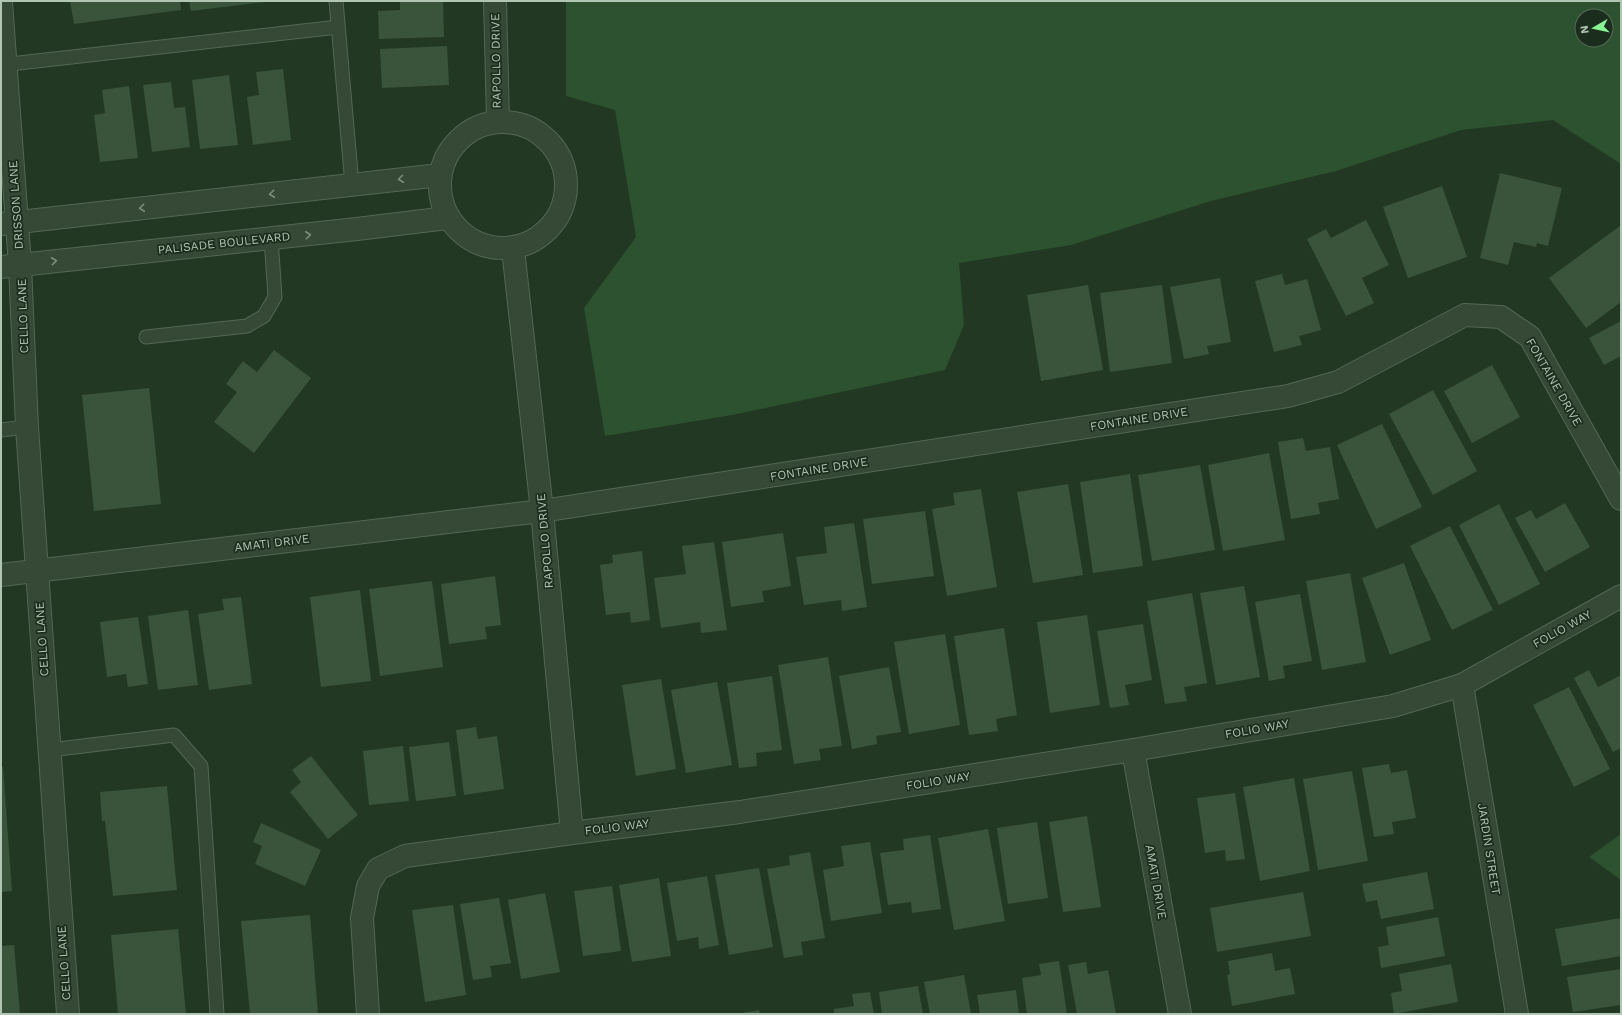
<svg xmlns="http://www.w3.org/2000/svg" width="1622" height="1015" font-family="'Work Sans',sans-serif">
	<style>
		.water { fill: #2c522f; fill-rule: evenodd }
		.building { fill: #39543b }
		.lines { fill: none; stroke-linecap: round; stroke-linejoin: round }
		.service-casing { stroke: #546755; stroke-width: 15 }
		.minor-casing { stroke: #546755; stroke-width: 24 }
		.service { stroke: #364937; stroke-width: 13 }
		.minor { stroke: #364937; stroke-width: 22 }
		.oneway { stroke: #7a8d7b }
		.labels { text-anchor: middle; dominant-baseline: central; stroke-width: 3.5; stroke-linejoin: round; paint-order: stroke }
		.street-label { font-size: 12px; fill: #b1c5b3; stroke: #1b2d1c }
	</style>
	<rect width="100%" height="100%" fill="#223823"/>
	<g class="water">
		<path d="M566,1h1055v163l-68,-44 -92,10 -125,41 -125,30 -140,44 -112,18 5,62 -19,45 -213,45 -127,21 -21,-128 52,-71 -21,-127 -49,-14zM1582,16h24v24h-24z"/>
		<path d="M1621,834v46l-32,-23z"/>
	</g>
	<g class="building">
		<path d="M70,1h110l1,9 -107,14z"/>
		<path d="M189,1h76v1l-74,9z"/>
		<path d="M443,1l1,36 -65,2 -1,-28 22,-1v-8z"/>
		<path d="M447,46l2,39 -67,3 -2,-39z"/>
		<path d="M283,69l8,71 -38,5 -6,-48 12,-2 -3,-23z"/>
		<path d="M229,75l9,70 -38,4 -8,-69z"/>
		<path d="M171,82l3,26 11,-1 5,40 -38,5 -9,-67z"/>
		<path d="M129,86l9,72 -38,4 -6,-47 11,-2 -3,-23z"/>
		<path d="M1500,173l62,15 -14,58 -11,-3 -1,4 -22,-5 -6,23 -28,-7z"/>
		<path d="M1442,186l25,71 -59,21 -25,-71z"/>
		<path d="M1366,220l23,45 -27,13 12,25 -28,13 -39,-77 19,-10 5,9z"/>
		<path d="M1620,226l1,1v75l-35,26 -37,-50z"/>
		<path d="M1282,274l3,11 22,-6 14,51 -22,6 3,9 -28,7 -19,-71z"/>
		<path d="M1220,278l11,64 -24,4 2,8 -25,5 -14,-72z"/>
		<path d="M1088,285l15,85 -62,11 -14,-86z"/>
		<path d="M1162,285l10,78 -62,9 -10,-79z"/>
		<path d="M1621,321v35l-17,9 -15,-27z"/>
		<path d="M274,350l37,28 -57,75 -40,-31 23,-30 -11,-8 17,-23 14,11z"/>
		<path d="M1492,365l28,52 -48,26 -28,-52z"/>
		<path d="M149,388l12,116 -67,7 -12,-116z"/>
		<path d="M1433,390l44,81 -44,24 -44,-81z"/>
		<path d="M1382,424l40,83 -46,22 -39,-84z"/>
		<path d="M1303,438l3,13 24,-4 9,52 -21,4 2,11 -29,5 -13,-77z"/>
		<path d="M1269,453l16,87 -62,11 -15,-86z"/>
		<path d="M1200,465l15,85 -63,11 -14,-86z"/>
		<path d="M1130,474l13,92 -50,7 -13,-91z"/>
		<path d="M1068,484l15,91 -50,8 -16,-91z"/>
		<path d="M981,489l16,98 -50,9 -15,-87 23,-4 -2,-12z"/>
		<path d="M1565,503l25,44 -45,25 -30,-54 16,-8 5,9z"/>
		<path d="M1499,504l41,80 -41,21 -40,-80z"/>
		<path d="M925,511l9,65 -62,8 -9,-65z"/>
		<path d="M854,523l13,84 -25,4 -1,-11 -37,5 -8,-48 31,-4 -3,-26z"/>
		<path d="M1450,526l43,84 -41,20 -42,-84z"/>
		<path d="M783,533l8,53 -29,5 2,11 -33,5 -9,-65z"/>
		<path d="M714,542l13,88 -26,3 -1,-11 -39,6 -7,-50 32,-4 -4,-28z"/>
		<path d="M642,551l8,69 -19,3 -1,-11 -24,3 -6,-50 13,-2 -1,-8z"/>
		<path d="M1404,563l27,77 -41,15 -28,-77z"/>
		<path d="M1350,573l16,89 -44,8 -16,-89z"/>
		<path d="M495,576l6,49 -16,2 2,12 -38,5 -8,-60z"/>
		<path d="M432,581l11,86 -63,9 -11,-87z"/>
		<path d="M1244,586l16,91 -44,8 -16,-92z"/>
		<path d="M360,590l11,91 -50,6 -11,-90z"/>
		<path d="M1192,593l15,90 -23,4 3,14 -22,3 -18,-103z"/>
		<path d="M1300,594l12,67 -29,5 2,12 -16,3 -14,-79z"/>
		<path d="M241,597l11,87 -43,6 -11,-76 26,-4 -2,-11z"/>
		<path d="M188,610l10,75 -40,5 -10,-74z"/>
		<path d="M1087,615l13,90 -50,8 -13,-91z"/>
		<path d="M138,617l10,67 -20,3 -2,-13 -19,3 -7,-55z"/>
		<path d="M1143,624l9,56 -27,5 4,20 -19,3 -13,-77z"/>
		<path d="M1004,628l13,87 -21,4 2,12 -29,4 -15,-99z"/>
		<path d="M945,634l15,91 -51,9 -15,-92z"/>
		<path d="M828,657l14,89 -23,3 2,11 -27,4 -16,-99z"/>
		<path d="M889,667l12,65 -25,4 1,8 -25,5 -13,-73z"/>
		<path d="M1589,670l9,17 23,-12v73l-8,4 -39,-74z"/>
		<path d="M772,676l10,74 -26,3 1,13 -18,2 -12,-85z"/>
		<path d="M661,679l15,90 -40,7 -14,-91z"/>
		<path d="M717,682l15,83 -46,8 -15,-83z"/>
		<path d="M1569,687l41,82 -36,18 -41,-82z"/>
		<path d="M476,727l2,12 19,-3 7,53 -40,6 -8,-65z"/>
		<path d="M449,742l7,54 -40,5 -7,-54z"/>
		<path d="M403,746l6,55 -40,4 -6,-54z"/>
		<path d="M311,756l47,59 -30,24 -38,-47 11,-10 -9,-12z"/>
		<path d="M1389,764l2,9 16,-3 9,48 -24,4 2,12 -20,3 -12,-69z"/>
		<path d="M1,767h2l9,124 -11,1z"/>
		<path d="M1352,771l16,90 -50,9 -15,-91z"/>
		<path d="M1294,778l16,93 -50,10 -17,-94z"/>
		<path d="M167,786l10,104 -64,6 -8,-75h-3l-2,-29z"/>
		<path d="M1235,793l10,66 -19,2 -1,-11 -20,3 -8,-55z"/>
		<path d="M1087,816l14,91 -38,5 -14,-90z"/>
		<path d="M1037,822l11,76 -40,6 -11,-76z"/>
		<path d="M261,823l60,27 -16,36 -50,-22 7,-18 -9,-4z"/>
		<path d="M988,829l17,92 -51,9 -16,-92z"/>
		<path d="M930,835l11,74 -29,4 -1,-11 -23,3 -8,-52 24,-3 -1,-11z"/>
		<path d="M870,842l12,71 -51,8 -8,-51 21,-4 -3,-20z"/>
		<path d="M810,852l15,86 -24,4 2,13 -19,3 -17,-89 23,-4 -1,-9z"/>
		<path d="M759,868l14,79 -44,8 -14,-80z"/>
		<path d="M1427,872l7,37 -53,10 -4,-19 -11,2 -4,-18z"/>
		<path d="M707,876l12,69 -20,4 -1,-12 -21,4 -10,-58z"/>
		<path d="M659,878l12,78 -39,6 -13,-77z"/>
		<path d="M612,886l9,65 -38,5 -9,-65z"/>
		<path d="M1303,892l8,44 -94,16 -7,-44z"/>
		<path d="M545,893l15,79 -39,7 -13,-79z"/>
		<path d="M499,898l12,65 -21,3 2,11 -19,3 -13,-76z"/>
		<path d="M453,905l13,90 -41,7 -13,-92z"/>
		<path d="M310,915l8,99h-68l-9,-93z"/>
		<path d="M1438,917l7,39 -64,12 -3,-21 11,-2 -3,-18z"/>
		<path d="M1621,918v38l-59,10 -7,-37z"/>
		<path d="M178,929l8,85h-68l-7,-79z"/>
		<path d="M14,945l6,69h-19v-68z"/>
		<path d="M1272,953l3,18 15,-3 5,26 -63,12 -5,-31 3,-1 -2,-13z"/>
		<path d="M1059,961l8,53h-40l-5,-36 19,-3 -2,-11z"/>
		<path d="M1086,962l2,12 20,-4 8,44h-39l-9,-49z"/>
		<path d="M1451,964l7,38 -64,12 -3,-21 11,-2 -3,-17z"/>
		<path d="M1621,969v36l-48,7 -6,-35z"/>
		<path d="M964,975l7,39h-41l-6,-32z"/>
		<path d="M918,986l5,28h-41l-3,-22z"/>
		<path d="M1016,990l3,24h-39l-3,-19z"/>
		<path d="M870,992l4,22h-40v-5l20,-3 -2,-12z"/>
		<path d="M759,1010l1,4h-18v-1z"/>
	</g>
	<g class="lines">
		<g class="service-casing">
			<g id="service">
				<path d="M336,1l16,184"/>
				<path d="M1,65l337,-38"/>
				<path d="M146,337l101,-11 17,-10 11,-19 -4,-59"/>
				<path d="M1,430l26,-3"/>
				<path d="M50,750l124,-15 27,31 16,248"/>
			</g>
		</g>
		<g class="minor-casing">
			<g id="minor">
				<path d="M495,1l3,120"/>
				<path d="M1,2l19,263 7,162 41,587"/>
				<circle cx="503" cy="185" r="63"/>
				<path d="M1,224l439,-49"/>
				<path d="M513,249l29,262 30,322"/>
				<path d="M1,267l356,-38 90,-11"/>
				<path d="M1,575l541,-64 746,-115 50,-14 127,-67 36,2 29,20 91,162"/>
				<path d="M1462,685l55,329"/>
				<path d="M1133,750l47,264"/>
				<path d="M368,1014l-6,-96 6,-32 10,-17 27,-13 167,-23 168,-21 393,-62 260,-44 69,-21 159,-89"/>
			</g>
		</g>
		<use href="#service" class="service"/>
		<use href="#minor" class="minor"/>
	</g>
	<defs><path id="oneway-chevron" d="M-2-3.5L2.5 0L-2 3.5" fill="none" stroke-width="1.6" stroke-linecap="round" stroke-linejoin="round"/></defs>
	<g class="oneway">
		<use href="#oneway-chevron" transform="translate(401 179) rotate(173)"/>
		<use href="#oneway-chevron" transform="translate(272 194) rotate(174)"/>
		<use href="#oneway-chevron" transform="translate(142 208) rotate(174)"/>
		<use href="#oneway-chevron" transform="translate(308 235) rotate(-6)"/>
		<use href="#oneway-chevron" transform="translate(54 261) rotate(-6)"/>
	</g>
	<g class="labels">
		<g class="street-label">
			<text transform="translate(496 61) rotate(-91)">RAPOLLO DRIVE</text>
			<text transform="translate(16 205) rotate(-94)">DRISSON LANE</text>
			<text transform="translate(224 243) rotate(-6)">PALISADE BOULEVARD</text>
			<text transform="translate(23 316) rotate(-92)">CELLO LANE</text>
			<text transform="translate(1554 382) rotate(60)">FONTAINE DRIVE</text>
			<text transform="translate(1139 419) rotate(-9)">FONTAINE DRIVE</text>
			<text transform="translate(819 469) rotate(-9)">FONTAINE DRIVE</text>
			<text transform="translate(545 541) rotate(-95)">RAPOLLO DRIVE</text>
			<text transform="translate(272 543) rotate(-7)">AMATI DRIVE</text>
			<text transform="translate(1562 629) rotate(-29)">FOLIO WAY</text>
			<text transform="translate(42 639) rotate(-94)">CELLO LANE</text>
			<text transform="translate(1257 729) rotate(-10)">FOLIO WAY</text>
			<text transform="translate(938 781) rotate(-9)">FOLIO WAY</text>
			<text transform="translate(617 827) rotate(-7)">FOLIO WAY</text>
			<text transform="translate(1489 849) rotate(81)">JARDIN STREET</text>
			<text transform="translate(1156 882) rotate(80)">AMATI DRIVE</text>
			<text transform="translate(64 963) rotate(-94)">CELLO LANE</text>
		</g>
	</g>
	<rect width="1622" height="1015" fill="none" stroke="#b1c5b3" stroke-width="4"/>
	<g transform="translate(1594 28) rotate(261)"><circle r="19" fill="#1b2d1c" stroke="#576a58"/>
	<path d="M0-3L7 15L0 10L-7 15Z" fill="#88f392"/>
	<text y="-6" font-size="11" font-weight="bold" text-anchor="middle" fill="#b1c5b3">N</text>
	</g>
</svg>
